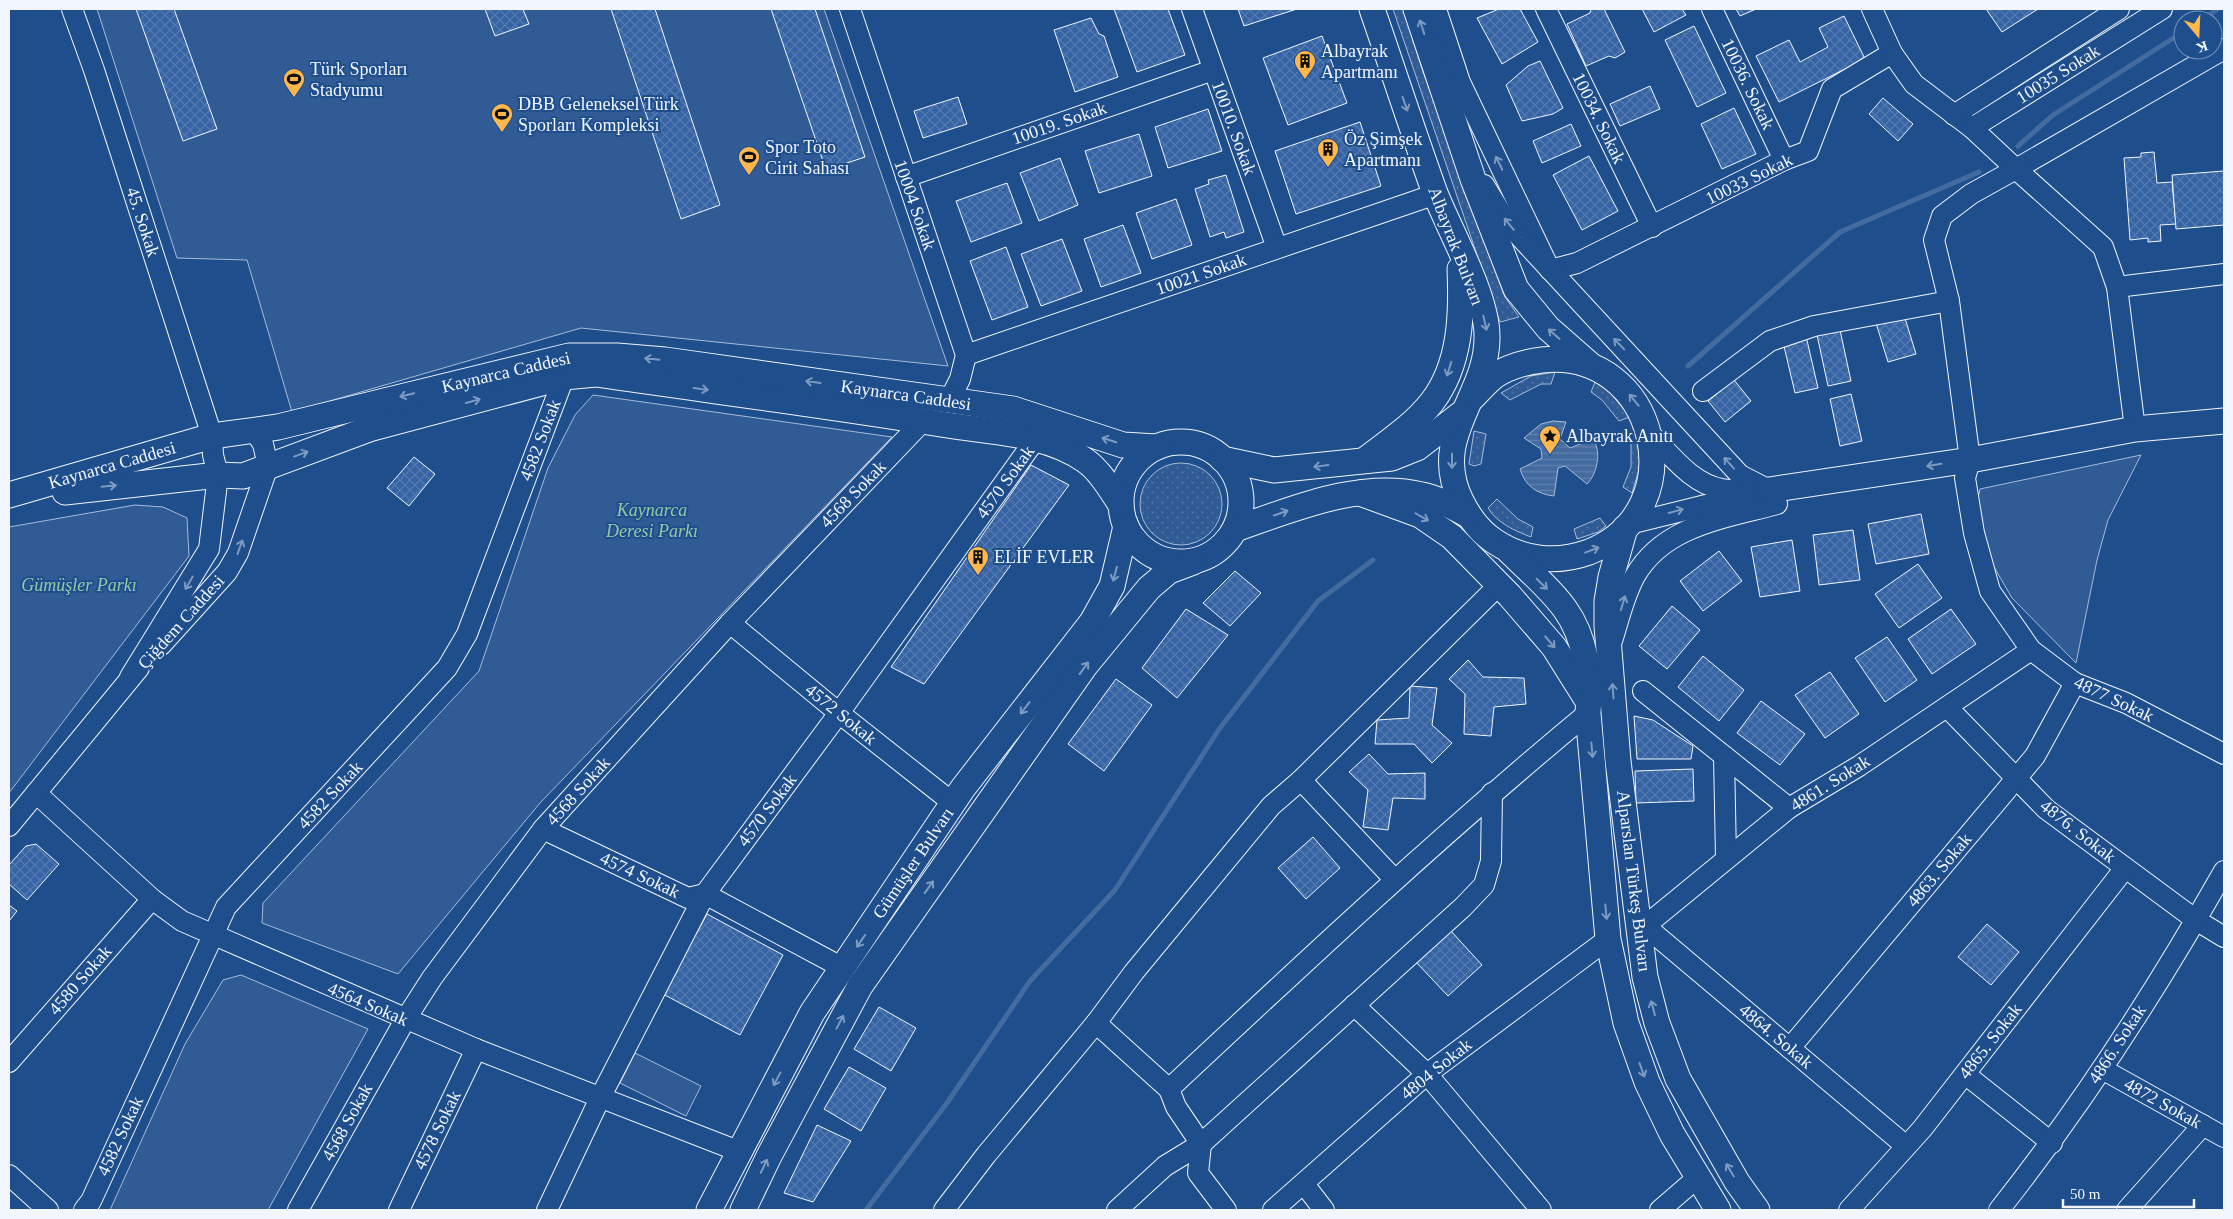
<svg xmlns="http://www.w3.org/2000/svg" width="2233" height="1219" font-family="'Times New Roman',serif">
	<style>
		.grass { fill: url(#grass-dots); stroke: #a8bbd7 }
		.built { fill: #305b95; stroke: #a8bbd7 }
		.water { fill: url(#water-rules); stroke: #a8bbd7 }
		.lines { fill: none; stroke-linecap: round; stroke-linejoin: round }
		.stream { stroke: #446ba0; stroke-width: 5 }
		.building { fill: url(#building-cross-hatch); stroke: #f2f6ff }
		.minor-casing { stroke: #f2f6ff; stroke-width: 22 }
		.major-casing { stroke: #f2f6ff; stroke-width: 27 }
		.minor { stroke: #1f4e8c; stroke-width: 20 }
		.major { stroke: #1f4e8c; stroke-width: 25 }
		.oneway { stroke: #7e9ac0 }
		.labels { text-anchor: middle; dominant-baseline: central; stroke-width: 4; stroke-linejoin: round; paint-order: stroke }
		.poi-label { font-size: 18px; fill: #f2f6ff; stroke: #1f4e8c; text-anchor: start }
		.street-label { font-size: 18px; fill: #f2f6ff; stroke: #1f4e8c }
		.park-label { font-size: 18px; font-style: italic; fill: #97c8a6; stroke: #1f4e8c }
	</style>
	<defs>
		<pattern id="grass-dots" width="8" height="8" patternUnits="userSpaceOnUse" patternTransform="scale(1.25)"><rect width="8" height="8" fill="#305b95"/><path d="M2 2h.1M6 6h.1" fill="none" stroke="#4e73a5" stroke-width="1.8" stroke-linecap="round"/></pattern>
		<pattern id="water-rules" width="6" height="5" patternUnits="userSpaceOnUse" patternTransform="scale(1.25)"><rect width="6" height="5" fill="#446ba0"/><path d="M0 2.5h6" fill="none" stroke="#5f81ae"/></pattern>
		<pattern id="building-cross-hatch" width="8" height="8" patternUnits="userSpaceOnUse" patternTransform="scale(1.25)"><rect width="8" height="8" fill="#3563a3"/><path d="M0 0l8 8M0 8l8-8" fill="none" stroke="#537ab1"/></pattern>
	</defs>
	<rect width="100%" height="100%" fill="#1f4e8c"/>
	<g class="grass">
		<path d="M1393,9h10l19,60 83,228 14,20 -19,5z"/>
		<path d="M1555,372l-4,12h-10l-31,16 -9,-7 30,-17z"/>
		<path d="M1595,382l13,8 22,27 -11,4 -17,-21 -11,-8z"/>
		<path d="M1474,431l12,3 -5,30 -7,2 -5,-2z"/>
		<path d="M1640,441l1,22 -9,30 -9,-6 8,-20v-25z"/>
		<circle cx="1181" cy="504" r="41"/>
		<path d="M1497,499l21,20 15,8 -2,10c-16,-6 -34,-14 -43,-29z"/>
		<path d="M1600,518l6,8 -8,6 -21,7 -3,-10z"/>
	</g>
	<g class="built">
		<path d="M97,9h727l124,357 -367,-38 -289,84 -45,-152 -70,-2z"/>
		<path d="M593,395l299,42 -352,366 -142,171 -136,-51 1,-20 216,-232 69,-203 27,-53z"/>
		<path d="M2141,455l-33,65 -11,40 -21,103 -64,-65 -22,-38 -13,-56 3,-15z"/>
		<path d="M135,505l28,2 24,11 2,38 -180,237v-266z"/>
		<path d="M241,975l127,54 -100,181h-158l75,-166 38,-64z"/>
		<path d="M635,1053l66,33 -15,30 -66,-33z"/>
	</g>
	<path class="water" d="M1553,421l13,1 -6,17 10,9 23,-9c9,13 4,35 -6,45l-22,-18 -7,2 -4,28c-17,-2 -29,-10 -34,-27l22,-11 -1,-9 -17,-11 17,-14z"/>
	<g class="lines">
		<g class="stream">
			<path d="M2201,20l17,-11"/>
			<path d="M2018,146l35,-31 130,-83"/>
			<path d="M1688,366l152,-134 139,-60"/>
			<path d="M866,1210l81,-107 83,-122 85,-91 105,-162 98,-127 55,-41"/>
		</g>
	</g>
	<g class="building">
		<path d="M136,9h38l43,120 -34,12z"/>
		<path d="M485,9h38l6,15 -34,12z"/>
		<path d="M611,9h44l65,196 -39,14z"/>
		<path d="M771,9h44l50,148 -39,13z"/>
		<path d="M1114,9h54l17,46 -48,17z"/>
		<path d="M1238,9h59l-53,17z"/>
		<path d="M1499,9h21l18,33 -36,22 -25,-46z"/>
		<path d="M1591,9h13l21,43 -10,6 -6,-2 -23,10 -19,-42 23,-11z"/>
		<path d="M1642,9h40l4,6 -32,17z"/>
		<path d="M1736,9h20l-16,7z"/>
		<path d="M1986,9h52l-36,23z"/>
		<path d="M1844,16l21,43 -86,43 -23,-46 33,-16 11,22 28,-15 -9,-19z"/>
		<path d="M1091,18l8,16 5,2 14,41 -43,15 -21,-62z"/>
		<path d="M1694,26l32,67 -29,14 -32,-67z"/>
		<path d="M1322,36l25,67 -59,22 -25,-67z"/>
		<path d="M1540,61l23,47 -10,6 -31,7 -16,-36 22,-19z"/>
		<path d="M1650,86l10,23 -40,17 -10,-22z"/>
		<path d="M958,97l9,27 -44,14 -9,-27z"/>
		<path d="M1883,98l30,26 -15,17 -29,-27z"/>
		<path d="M1734,108l22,46 -34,15 -21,-45z"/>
		<path d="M1208,109l14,42 -54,17 -13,-41z"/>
		<path d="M1360,122l21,64 -85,28 -21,-63z"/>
		<path d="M1571,124l10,22 -39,17 -9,-22z"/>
		<path d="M1139,134l13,42 -53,17 -14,-42z"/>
		<path d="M2154,152l3,31 15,-1 4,42 -16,1 1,16 -13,1v-4l-18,2 -6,-82 17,-1v-4z"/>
		<path d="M1589,156l29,55 -36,19 -29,-55z"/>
		<path d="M1060,158l18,47 -39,16 -19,-48z"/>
		<path d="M2224,171v54l-48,4 -4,-54z"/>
		<path d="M1226,175l18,57 -18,6 -2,-6 -14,5 -15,-48 14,-5 -1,-4z"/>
		<path d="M1007,183l15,40 -51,19 -15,-41z"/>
		<path d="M1176,199l16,46 -40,14 -16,-46z"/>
		<path d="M1123,225l18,48 -40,14 -17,-48z"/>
		<path d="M1062,239l20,52 -41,15 -20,-52z"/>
		<path d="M1006,247l22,60 -36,13 -22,-59z"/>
		<path d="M1904,315l12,39 -28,8 -12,-39z"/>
		<path d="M1840,330l11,51 -23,5 -11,-51z"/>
		<path d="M1806,336l12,52 -23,5 -12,-51z"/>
		<path d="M1734,380l17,21 -26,21 -17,-21z"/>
		<path d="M1851,394l11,47 -22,5 -10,-47z"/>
		<path d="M414,457l21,17 -26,32 -22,-18z"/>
		<path d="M1031,465l38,20 -145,199 -33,-17z"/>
		<path d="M1921,514l8,40 -53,10 -8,-40z"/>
		<path d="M1853,530l7,50 -41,5 -6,-50z"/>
		<path d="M1792,540l8,51 -40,6 -9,-50z"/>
		<path d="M1719,551l23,30 -39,30 -23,-30z"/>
		<path d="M1918,564l24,34 -43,30 -24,-34z"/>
		<path d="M1235,571l26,22 -31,33 -27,-23z"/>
		<path d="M1672,606l28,24 -33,39 -28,-23z"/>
		<path d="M1186,609l42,26 -51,63 -35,-30z"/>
		<path d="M1951,609l25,35 -44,30 -24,-35z"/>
		<path d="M1887,637l30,43 -32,22 -30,-44z"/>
		<path d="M1703,656l41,34 -25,31 -41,-34z"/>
		<path d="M1468,660l15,17 41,1 2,26 -32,3 -3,29 -27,-2 1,-40 -16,-15z"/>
		<path d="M1830,672l29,42 -34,24 -30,-43z"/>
		<path d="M1116,679l36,26 -48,66 -36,-27z"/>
		<path d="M1410,686l27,2 -5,37 20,18 -20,20 -18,-19h-39l2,-24 32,-2z"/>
		<path d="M1761,701l44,33 -25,31 -43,-32z"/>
		<path d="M1634,716l19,4 40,26 -2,13h-54z"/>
		<path d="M1369,754l19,20 37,-1v26l-32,-1 -5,32 -25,-3 5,-37 -19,-18z"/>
		<path d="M1693,769l1,32 -58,2 -1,-32z"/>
		<path d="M1313,837l27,31 -34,31 -28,-31z"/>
		<path d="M36,844l23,20 -32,36 -18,-16v-19l17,-19z"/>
		<path d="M9,905l8,6 -8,10z"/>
		<path d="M707,914l76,41 -43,80 -77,-41z"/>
		<path d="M1987,924l32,28 -28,33 -33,-28z"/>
		<path d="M1450,930l32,35 -34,31 -32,-34z"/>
		<path d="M879,1007l37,21 -25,43 -37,-22z"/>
		<path d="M849,1067l37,21 -25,43 -37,-22z"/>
		<path d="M817,1125l34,16 -38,61 -29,-9z"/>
	</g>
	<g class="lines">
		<g class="minor-casing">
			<g id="minor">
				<path d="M72,9l22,61 118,366 1,19 5,20 -9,74 -79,128"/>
				<path d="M850,9l116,346 -6,24 -11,22"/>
				<path d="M1192,9l85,239"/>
				<path d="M1436,9l24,73 90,188 27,-7 207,-103 24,-9 24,-62 60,-36 -20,-44"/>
				<path d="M1546,9l106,218"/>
				<path d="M1712,9l72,151"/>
				<path d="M1892,53l22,31 58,44 44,41 208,-120"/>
				<path d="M1954,115l165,-106"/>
				<path d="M1972,128l190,-119"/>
				<path d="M906,177l307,-107"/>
				<path d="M1484,185l22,36 15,17 219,237 29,15"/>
				<path d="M2117,287l107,-13"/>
				<path d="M966,355l470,-161"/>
				<path d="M1703,391l67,-50 44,-15 135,-25"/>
				<path d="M2135,429l-18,-142 -14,-40 -87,-78 -45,25 -29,22 -8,24 15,61 21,159 -5,18 9,55 16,58 41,59 44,33 51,20 98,51"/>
				<path d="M1651,435c20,20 41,49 71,54 13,2 27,1 40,1"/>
				<path d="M1629,524l77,-19 49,-1"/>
				<path d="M730,623l109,90 114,90"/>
				<path d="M1612,641c7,-22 12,-45 23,-65 29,-51 91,-58 142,-72"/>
				<path d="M161,645l66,-73 11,-19 30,-87 -5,-22 -9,-14"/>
				<path d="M1643,691l146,117"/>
				<path d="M1947,707l99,102 150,111 28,17"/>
				<path d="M1724,756l2,102"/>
				<path d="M1301,780l93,99"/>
				<path d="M36,793l116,106 30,22 294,128 262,102"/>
				<path d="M9,826l130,-158"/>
				<path d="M543,829l145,69 17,-4 138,74"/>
				<path d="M1637,926h8l144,-118 70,-42 172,-116"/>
				<path d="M1645,926l261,220"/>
				<path d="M1354,1005l73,69 114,136"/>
				<path d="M1096,1023l73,66"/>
				<path d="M1790,1048l245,-292 40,-73"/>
				<path d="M9,1062l143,-163"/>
				<path d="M2102,1069l122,68"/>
				<path d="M1965,1074l87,69"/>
				<path d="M9,1175l39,35"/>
				<path d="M1304,1184l20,26"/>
				<path d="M84,1210l7,-9 135,-294 221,-239 20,-34 97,-257"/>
				<path d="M298,1210l107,-190 27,-42 111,-149 187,-206 193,-202"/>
				<path d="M399,1210l77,-161"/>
				<path d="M547,1210l54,-114 104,-202 134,-181 196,-273"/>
				<path d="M944,1210l42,-55 110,-132 38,-51 137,-166 30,-26 198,-195"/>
				<path d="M1117,1210l48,-44 36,-22 262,-237 21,-22 7,-24 1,-68"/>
				<path d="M1226,1210l-28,-37 3,-29 -25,-37 -7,-18c137,-128 274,-256 419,-376"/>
				<path d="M1273,1210l154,-136 181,-135"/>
				<path d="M1660,1210l37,-32"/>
				<path d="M1849,1210l73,-81 203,-261"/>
				<path d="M1999,1210c84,-106 158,-221 225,-339"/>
				<path d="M2127,1210l76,-85"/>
			</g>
		</g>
		<g class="major-casing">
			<g id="major">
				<path d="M1372,9c21,61 41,123 63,184 15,38 52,103 52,143 1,61 -58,99 -26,165 8,16 18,30 33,40 28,19 62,23 95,11 107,-42 68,-205 -47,-192 -16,2 -35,7 -49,17 -8,7 -15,15 -22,22"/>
				<path d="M1416,9l57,170 43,110 32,39 41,36"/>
				<circle cx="1181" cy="502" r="60"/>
				<path d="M1222,459l52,11 118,-12 25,-10 44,-34"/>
				<path d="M1365,460c23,-18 49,-35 67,-58 29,-38 30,-88 28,-133"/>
				<path d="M1769,490l201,-30 165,-31 89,-8"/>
				<path d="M65,492l153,-17 25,1 126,-47 195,-52 32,-3c117,17 235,32 351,51 45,7 101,8 139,36 14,10 25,29 35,44"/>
				<path d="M1360,493l60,22 32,22 58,59 44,51 32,51"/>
				<path d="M9,495l203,-59 66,-9 291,-71h48l48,4 348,49 110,36 34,2"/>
				<path d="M1625,528l-14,49 -4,24v25l11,135 27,216 12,46 21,56 59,103 20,28"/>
				<path d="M1235,529c58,-20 125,-49 187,-34 16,3 31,12 46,20"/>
				<path d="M1509,551c19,19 41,37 56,58 21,29 26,70 23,104l20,226 18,84 21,59 25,52 46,76"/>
				<path d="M709,1210l103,-197 151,-225 129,-166 20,-36 14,-60"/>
				<path d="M743,1210l26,-54 91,-170 225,-320 64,-78 20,-17 24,-9"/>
			</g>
		</g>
		<use href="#minor" class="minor"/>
		<use href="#major" class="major"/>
	</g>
	<defs><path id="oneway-shaft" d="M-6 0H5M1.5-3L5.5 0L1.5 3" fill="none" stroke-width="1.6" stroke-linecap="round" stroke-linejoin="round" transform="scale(1.25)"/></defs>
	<g class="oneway">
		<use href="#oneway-shaft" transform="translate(1422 27) rotate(-108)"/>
		<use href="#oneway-shaft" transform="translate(1405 104) rotate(71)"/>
		<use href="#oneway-shaft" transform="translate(1499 163) rotate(-116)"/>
		<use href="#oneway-shaft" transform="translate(1509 224) rotate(-129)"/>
		<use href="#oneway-shaft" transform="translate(1485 323) rotate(77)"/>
		<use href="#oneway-shaft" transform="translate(1554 334) rotate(-139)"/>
		<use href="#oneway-shaft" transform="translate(1619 344) rotate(-134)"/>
		<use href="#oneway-shaft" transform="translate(652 359) rotate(-174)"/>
		<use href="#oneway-shaft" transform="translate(1449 369) rotate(108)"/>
		<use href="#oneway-shaft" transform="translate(813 382) rotate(-172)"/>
		<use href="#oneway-shaft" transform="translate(701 389) rotate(8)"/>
		<use href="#oneway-shaft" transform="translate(407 395) rotate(166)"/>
		<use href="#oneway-shaft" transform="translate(1634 400) rotate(-129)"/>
		<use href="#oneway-shaft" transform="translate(473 401) rotate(-15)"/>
		<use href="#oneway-shaft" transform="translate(1109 440) rotate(-162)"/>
		<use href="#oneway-shaft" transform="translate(301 454) rotate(-20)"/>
		<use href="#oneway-shaft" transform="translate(1452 461) rotate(90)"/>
		<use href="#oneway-shaft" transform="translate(1729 463) rotate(-132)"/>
		<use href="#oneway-shaft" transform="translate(1934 465) rotate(171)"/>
		<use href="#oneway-shaft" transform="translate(1321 466) rotate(172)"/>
		<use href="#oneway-shaft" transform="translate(109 486) rotate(-6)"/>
		<use href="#oneway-shaft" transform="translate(1676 511) rotate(-15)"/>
		<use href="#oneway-shaft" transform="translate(1281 513) rotate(-19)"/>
		<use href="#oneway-shaft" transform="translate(1422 517) rotate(30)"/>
		<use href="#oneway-shaft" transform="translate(240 547) rotate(-70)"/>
		<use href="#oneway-shaft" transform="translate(1592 550) rotate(-21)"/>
		<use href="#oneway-shaft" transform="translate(1115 574) rotate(105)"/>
		<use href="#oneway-shaft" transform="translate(189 583) rotate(120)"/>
		<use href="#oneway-shaft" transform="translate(1542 584) rotate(45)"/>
		<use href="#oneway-shaft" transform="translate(1623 603) rotate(-73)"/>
		<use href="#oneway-shaft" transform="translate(1550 642) rotate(50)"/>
		<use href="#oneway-shaft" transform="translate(1084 668) rotate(-54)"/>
		<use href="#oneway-shaft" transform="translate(1613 691) rotate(-94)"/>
		<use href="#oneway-shaft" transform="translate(1025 708) rotate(128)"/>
		<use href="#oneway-shaft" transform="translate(1592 750) rotate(85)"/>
		<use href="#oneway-shaft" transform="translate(929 887) rotate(-55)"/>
		<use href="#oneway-shaft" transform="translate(1606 912) rotate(85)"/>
		<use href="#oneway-shaft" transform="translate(861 941) rotate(124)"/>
		<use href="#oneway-shaft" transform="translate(1653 1008) rotate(-105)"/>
		<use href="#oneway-shaft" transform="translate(840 1022) rotate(-62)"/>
		<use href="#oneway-shaft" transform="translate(1642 1070) rotate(70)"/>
		<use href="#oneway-shaft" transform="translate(777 1079) rotate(118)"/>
		<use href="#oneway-shaft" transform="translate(764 1166) rotate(-65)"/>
		<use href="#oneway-shaft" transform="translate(1730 1170) rotate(-121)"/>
	</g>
	<defs>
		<g id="building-pin" transform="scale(1.125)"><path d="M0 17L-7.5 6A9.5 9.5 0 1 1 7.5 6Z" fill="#ffb74d" stroke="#1f4e8c"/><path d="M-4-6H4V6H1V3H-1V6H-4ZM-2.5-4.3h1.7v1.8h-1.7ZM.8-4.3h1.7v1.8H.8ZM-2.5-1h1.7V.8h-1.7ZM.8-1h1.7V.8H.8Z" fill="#111"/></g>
		<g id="stadium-pin" transform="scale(1.125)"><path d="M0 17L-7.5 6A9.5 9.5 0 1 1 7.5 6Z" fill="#ffb74d" stroke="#1f4e8c"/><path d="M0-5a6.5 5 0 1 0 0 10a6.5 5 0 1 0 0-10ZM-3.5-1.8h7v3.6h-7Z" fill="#111"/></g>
		<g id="sight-pin" transform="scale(1.125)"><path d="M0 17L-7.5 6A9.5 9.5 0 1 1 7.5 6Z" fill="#ffb74d" stroke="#1f4e8c"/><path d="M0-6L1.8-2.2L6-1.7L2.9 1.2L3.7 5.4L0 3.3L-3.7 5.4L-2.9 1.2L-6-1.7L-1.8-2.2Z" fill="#111"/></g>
	</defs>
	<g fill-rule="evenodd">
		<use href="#building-pin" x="1305" y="61"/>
		<use href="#stadium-pin" x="294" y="79"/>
		<use href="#stadium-pin" x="502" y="114"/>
		<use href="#building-pin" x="1328" y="149"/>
		<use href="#stadium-pin" x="749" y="157"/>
		<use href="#sight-pin" x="1550" y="436"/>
		<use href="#building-pin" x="978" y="557"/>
	</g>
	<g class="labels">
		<g class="poi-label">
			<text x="1321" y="51">Albayrak<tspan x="1321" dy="21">Apartmanı</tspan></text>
			<text x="310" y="69">Türk Sporları<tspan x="310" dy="21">Stadyumu</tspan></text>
			<text x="518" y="104">DBB Geleneksel Türk<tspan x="518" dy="21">Sporları Kompleksi</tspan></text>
			<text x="1344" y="139">Öz Şimşek<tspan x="1344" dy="21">Apartmanı</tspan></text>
			<text x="765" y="147">Spor Toto<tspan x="765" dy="21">Cirit Sahası</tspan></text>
			<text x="1566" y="436">Albayrak Anıtı</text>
			<text x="994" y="557">ELİF EVLER</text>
		</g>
		<g class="street-label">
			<text transform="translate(2058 74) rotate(-32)">10035 Sokak</text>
			<text transform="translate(1748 84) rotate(64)">10036. Sokak</text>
			<text transform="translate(1599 118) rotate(64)">10034. Sokak</text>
			<text transform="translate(1059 123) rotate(-19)">10019. Sokak</text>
			<text transform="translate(1234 128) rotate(70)">10010. Sokak</text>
			<text transform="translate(1749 179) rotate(-26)">10033 Sokak</text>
			<text transform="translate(915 205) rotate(71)">10004 Sokak</text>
			<text transform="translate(143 222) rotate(72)">45. Sokak</text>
			<text transform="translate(1456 246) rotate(69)">Albayrak Bulvarı</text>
			<text transform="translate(1201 274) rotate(-19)">10021 Sokak</text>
			<text transform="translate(506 372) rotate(-13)">Kaynarca Caddesi</text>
			<text transform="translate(906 395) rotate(8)">Kaynarca Caddesi</text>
			<text transform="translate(540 440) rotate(-69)">4582 Sokak</text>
			<text transform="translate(112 465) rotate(-16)">Kaynarca Caddesi</text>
			<text transform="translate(1005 482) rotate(-54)">4570 Sokak</text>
			<text transform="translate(853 494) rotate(-46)">4568 Sokak</text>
			<text transform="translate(181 622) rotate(-48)">Çiğdem Caddesi</text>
			<text transform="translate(2114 699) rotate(25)">4877 Sokak</text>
			<text transform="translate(841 714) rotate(39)">4572 Sokak</text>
			<text transform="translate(1830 783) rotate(-32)">4861. Sokak</text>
			<text transform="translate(578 791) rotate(-48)">4568 Sokak</text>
			<text transform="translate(330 795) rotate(-47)">4582 Sokak</text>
			<text transform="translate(767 810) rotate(-53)">4570 Sokak</text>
			<text transform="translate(2078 831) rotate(38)">4876. Sokak</text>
			<text transform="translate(913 863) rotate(-56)">Gümüşler Bulvarı</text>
			<text transform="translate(1939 870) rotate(-50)">4863. Sokak</text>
			<text transform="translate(640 875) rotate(25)">4574 Sokak</text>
			<text transform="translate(1634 881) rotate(83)">Alparslan Türkeş Bulvarı</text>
			<text transform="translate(80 980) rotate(-49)">4580 Sokak</text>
			<text transform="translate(368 1004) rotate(23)">4564 Sokak</text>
			<text transform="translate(1776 1036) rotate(40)">4864. Sokak</text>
			<text transform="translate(1990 1041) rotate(-52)">4865. Sokak</text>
			<text transform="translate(2117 1044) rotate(-57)">4866. Sokak</text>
			<text transform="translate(1436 1069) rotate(-39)">4804 Sokak</text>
			<text transform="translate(2163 1103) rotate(29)">4872 Sokak</text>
			<text transform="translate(347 1122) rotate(-61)">4568 Sokak</text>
			<text transform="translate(437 1130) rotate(-64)">4578 Sokak</text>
			<text transform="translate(120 1136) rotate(-65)">4582 Sokak</text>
		</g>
		<g class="park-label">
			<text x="652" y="510">Kaynarca<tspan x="652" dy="21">Deresi Parkı</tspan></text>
			<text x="79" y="585">Gümüşler Parkı</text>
		</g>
	</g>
	<rect width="2233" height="1219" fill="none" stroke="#f2f6ff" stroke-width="20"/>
	<g transform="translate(2198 35) rotate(161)"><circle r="24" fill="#1f4e8c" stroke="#7391ba"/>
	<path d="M0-4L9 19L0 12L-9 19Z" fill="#ffb74d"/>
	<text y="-8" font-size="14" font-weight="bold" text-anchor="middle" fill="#f2f6ff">K</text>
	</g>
	<path d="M2063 1199v8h131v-8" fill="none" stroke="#f2f6ff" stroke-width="2.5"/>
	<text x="2070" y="1199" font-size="15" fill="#f2f6ff" stroke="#1f4e8c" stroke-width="4" paint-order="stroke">50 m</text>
</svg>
